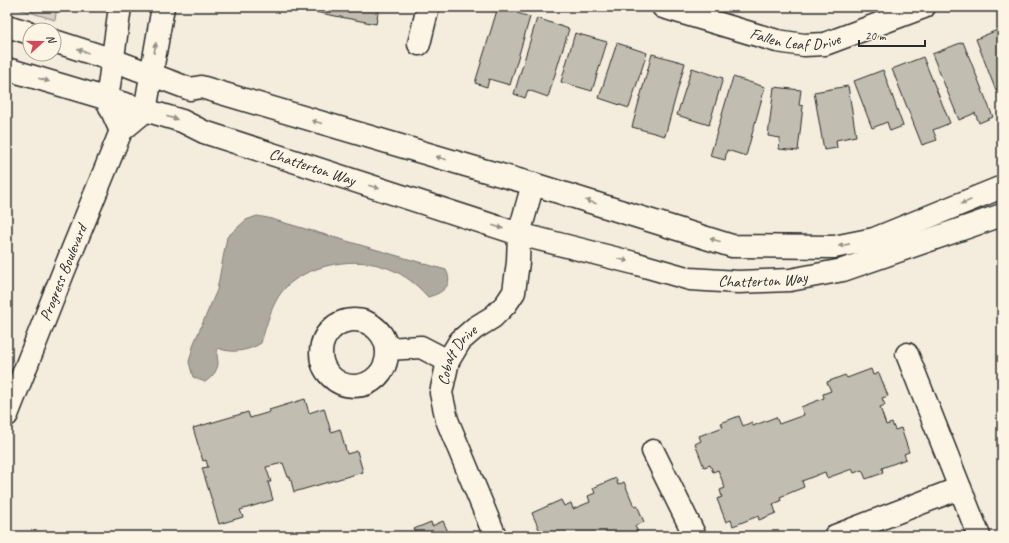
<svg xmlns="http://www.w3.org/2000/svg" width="1009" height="543" font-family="Caveat,sans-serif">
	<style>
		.green { fill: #d6d1c4; stroke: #807e78 }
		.water { fill: #afaaa0; stroke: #7a7771 }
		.building { fill: #c2bdb1; stroke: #2b2b2b }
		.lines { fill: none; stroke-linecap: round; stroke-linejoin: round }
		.minor-casing { stroke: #2b2b2b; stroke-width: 25 }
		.major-casing { stroke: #2b2b2b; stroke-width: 25 }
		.minor { stroke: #fcf5e5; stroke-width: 22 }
		.major { stroke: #fcf5e5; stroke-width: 22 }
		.oneway { fill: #949088 }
		.labels { text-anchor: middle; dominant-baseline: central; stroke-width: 3.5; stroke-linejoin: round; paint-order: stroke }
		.street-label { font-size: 16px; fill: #2b2b2b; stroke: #fcf5e5 }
	</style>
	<rect width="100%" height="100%" fill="#f4edde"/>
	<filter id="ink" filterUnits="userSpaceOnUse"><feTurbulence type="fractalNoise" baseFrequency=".025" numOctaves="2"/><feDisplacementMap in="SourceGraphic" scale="8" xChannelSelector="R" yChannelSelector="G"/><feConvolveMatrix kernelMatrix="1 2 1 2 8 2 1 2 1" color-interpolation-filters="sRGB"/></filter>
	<g filter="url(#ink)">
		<path class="green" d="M13,7h44l-2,13z"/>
		<path class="water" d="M257,216l11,2 178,52c8,15 -3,23 -18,27 -27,-31 -62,-41 -102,-31 -11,3 -24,8 -33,15 -20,14 -25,40 -32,62 -12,8 -30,11 -43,5 -2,7 0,10 0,16 -1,8 -7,14 -13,18l-12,-5 -4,-15 5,-19 23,-53 10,-53 19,-17z"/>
		<g class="building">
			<path d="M316,7h63l-3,17 -61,-12z"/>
			<path d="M498,7l32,10 -20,68 -21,-6 -2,8 -12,-4z"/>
			<path d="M537,18l32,11 -21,68 -20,-7 -3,8 -11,-4z"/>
			<path d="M1002,28v61l-6,2 -20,-52z"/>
			<path d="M575,33l32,9 -15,49 -31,-9z"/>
			<path d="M963,42l30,75 -14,6 -4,-10 -16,7 -27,-66z"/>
			<path d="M617,43l30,10 -18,55 -30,-10z"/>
			<path d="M652,54l33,9 -20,73 -33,-9z"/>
			<path d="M923,57l27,66 -17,7 4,10 -15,5 -30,-76z"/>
			<path d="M692,68l31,10 -14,47 -32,-10z"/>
			<path d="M883,70l20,56 -13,5 -3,-9 -15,6 -18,-47z"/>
			<path d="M733,77l32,10 -19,69 -19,-6 -2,10 -15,-4z"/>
			<path d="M848,86l8,50 -20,4 1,8 -13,2 -10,-58z"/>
			<path d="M774,87l27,3 -2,15 4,1 -5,45 -19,-2 1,-11 -12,-2z"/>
			<path d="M871,369l2,6 6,-2 9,23 -6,2 3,7 -5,2 6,18 6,-2 3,7 6,-2 8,24 -5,2 2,5 -24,9 1,5 -17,6 -4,-9 -8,3 -2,-4 -25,9 -2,-6 -23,9 2,6 -24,10 1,4 -8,3 3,9 -17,7 -1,-4 -25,10 -2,-6 -5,2 -9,-23 5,-2 -2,-7 5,-2 -7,-18 -5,2 -3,-7 -6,2 -9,-23 6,-3 -2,-5 24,-9 -2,-4 18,-7 4,10 9,-4 1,4 23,-9 3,7 25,-9 -3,-8 23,-9 -1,-4 8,-3 -4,-9 18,-7 2,3z"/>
			<path d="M305,399l4,14 15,-5 7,24 9,-3 7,25 10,-3 6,21 -69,20 -4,-15h-2l-5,-14 -17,4 5,15h-3l5,18 -33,10 3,7 -24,7 -17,-56 6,-1 -2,-7 -3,1 -10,-33 55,-16 2,6 20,-6 -1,-2z"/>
			<path d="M616,478l2,7 6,-3 10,24 3,-1 7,17 -9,4 4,8 -4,2h-93l-10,-23 29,-13 3,6 7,-3 2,6 17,-7 -2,-6 7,-3 -2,-5z"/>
			<path d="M443,521l7,15h-38l5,-2 -3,-5 17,-7 1,4z"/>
		</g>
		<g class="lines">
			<g class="minor-casing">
				<g id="minor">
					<path id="s1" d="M663,7l114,34 27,4 21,-1 99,-37"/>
					<path d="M7,26l23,7"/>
					<path d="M54,41l59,19 77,29 11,-2 278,82 54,15 199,62 102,1 40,-8 128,-52"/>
					<path d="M419,44l9,-37"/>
					<path id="s2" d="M7,69l175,52 22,11 315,102 115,29 56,16 48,3 52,-2 53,-10 159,-55"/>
					<circle cx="354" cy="353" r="33"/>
					<path d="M387,349l34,-2 27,14"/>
					<path d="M907,354l72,182"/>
					<path d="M653,451l42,85"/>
					<path id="s3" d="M495,536l-48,-116 -6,-27 7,-32 12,-20 15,-13 18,-11 13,-13 8,-12 4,-30 1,-28 14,-50"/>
					<path d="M835,536l125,-48"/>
				</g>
			</g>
			<g class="major-casing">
				<g id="major">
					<path d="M120,7l-13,93 14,31"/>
					<path id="s4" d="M7,415l56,-142 58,-142 24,-20 18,-104"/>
				</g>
			</g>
			<use href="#minor" class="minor"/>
			<use href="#major" class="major"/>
		</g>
		<defs><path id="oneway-solid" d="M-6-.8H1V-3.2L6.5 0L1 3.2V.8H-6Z"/></defs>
		<g class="oneway">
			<use href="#oneway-solid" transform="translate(155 48) rotate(-80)"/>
			<use href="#oneway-solid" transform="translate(83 51) rotate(-161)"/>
			<use href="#oneway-solid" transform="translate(44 80) rotate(17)"/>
			<use href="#oneway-solid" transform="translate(172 118) rotate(16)"/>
			<use href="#oneway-solid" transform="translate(317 122) rotate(-164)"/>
			<use href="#oneway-solid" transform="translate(441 158) rotate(-164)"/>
			<use href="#oneway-solid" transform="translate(374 187) rotate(18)"/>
			<use href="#oneway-solid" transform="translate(591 202) rotate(-163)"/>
			<use href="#oneway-solid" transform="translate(966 202) rotate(157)"/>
			<use href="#oneway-solid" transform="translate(498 227) rotate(18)"/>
			<use href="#oneway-solid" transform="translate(715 240) rotate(-163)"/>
			<use href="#oneway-solid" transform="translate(844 245) rotate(169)"/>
			<use href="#oneway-solid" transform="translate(623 260) rotate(14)"/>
		</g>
	</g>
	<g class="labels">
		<g class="street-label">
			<text stroke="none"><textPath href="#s1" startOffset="137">Fallen Leaf Drive</textPath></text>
			<text stroke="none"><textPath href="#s2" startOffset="321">Chatterton Way</textPath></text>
			<text stroke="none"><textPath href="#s4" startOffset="153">Progress Boulevard</textPath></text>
			<text stroke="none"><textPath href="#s2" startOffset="788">Chatterton Way</textPath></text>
			<text stroke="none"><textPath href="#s3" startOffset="195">Cobalt Drive</textPath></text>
		</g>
	</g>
	<rect width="1009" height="543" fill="none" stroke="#fcf5e5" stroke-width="24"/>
	<rect x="12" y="12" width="985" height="519" fill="none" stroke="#2b2b2b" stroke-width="1.5" filter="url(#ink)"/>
	<g transform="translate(42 42) rotate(69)"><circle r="19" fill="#fcf5e5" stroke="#a8a49b"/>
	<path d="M0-3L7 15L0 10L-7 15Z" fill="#d1495b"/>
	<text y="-6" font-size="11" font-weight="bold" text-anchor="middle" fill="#2b2b2b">N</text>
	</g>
	<path d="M859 40v6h66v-6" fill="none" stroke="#2b2b2b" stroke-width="2"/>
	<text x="865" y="40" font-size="12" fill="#2b2b2b" stroke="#fcf5e5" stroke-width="3" paint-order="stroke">20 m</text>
</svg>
